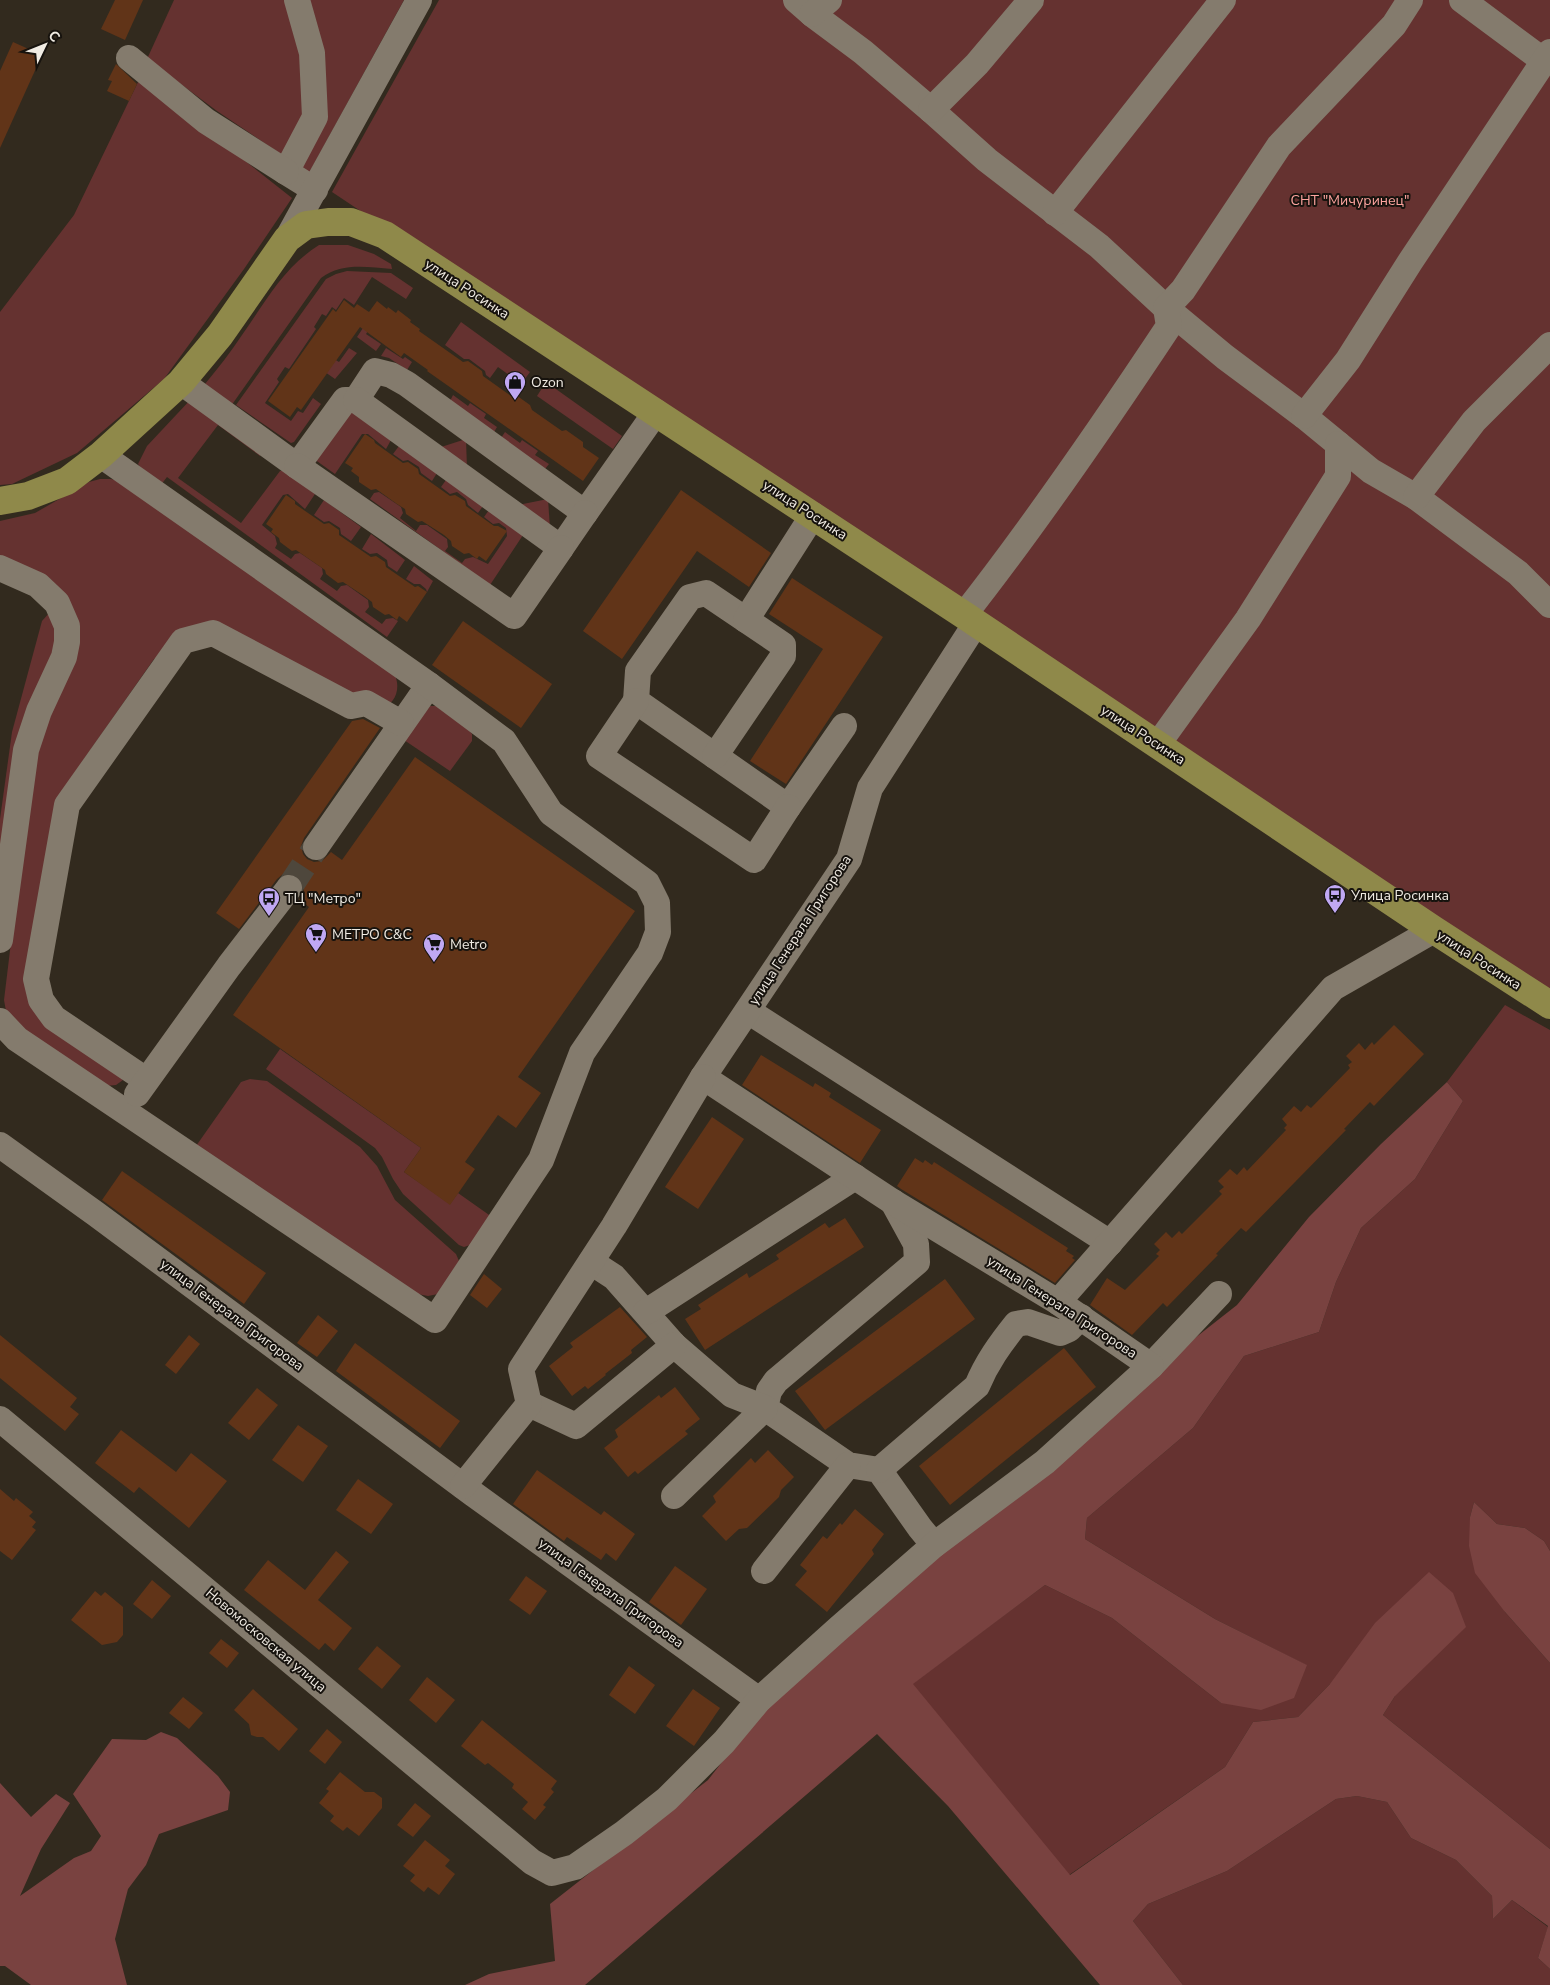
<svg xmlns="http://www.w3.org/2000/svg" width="1550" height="1985" font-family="'Nunito Sans',sans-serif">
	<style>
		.green { fill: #653230 }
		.forest { fill: #794240 }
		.building { fill: #613418 }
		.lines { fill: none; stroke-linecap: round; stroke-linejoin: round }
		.minor-tunnel { stroke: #4e473c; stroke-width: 26; stroke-dasharray: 26 13; stroke-linecap: butt }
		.minor { stroke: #847b6d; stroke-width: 26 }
		.major { stroke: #8f894a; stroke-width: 28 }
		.labels { text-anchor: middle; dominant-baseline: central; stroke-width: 4; stroke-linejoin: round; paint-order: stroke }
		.park-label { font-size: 14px; fill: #fda49f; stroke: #17130e }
		.street-label { font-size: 14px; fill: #f0ebe3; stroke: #17130e }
		.poi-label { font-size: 14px; fill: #f0ebe3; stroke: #17130e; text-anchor: start }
	</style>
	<rect width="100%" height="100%" fill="#322a1e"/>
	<g class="green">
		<path d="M174,0h230l-95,173 -92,-62 -70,-52z"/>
		<path d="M439,0h1111v1000l-580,-378 121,-197 -136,182 -623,-415z"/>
		<path d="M140,78l152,120 -48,71 -80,110 -87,74 -65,31 -12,1v-173l74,-97z"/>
		<path d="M319,245h29l26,9 17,10 1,5c-25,-2 -50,-7 -71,9l-90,128 -26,-22c13,-16 26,-32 37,-49 24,-34 41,-67 77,-90z"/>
		<path d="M347,271l44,2 22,15 -7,11 -34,-22 -18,28 -10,-7 -8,12 -4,-3 -6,9 -4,-2 -8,13 2,2 -27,40 -4,-2 -8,12 2,3 -14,21 26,18 7,-10 5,2 10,-15 8,6 -27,38 -3,1 -55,-38 90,-126 10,-5z"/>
		<path d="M461,322l69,50 -9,12 -23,-17 -8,11 -4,-3 -1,-4 -16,-12h-5l-19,-14z"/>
		<path d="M363,328l5,3 -2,3 15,10 -5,7 -19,-14z"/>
		<path d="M349,348l8,5 -22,26 -10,-7 9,-13 5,3z"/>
		<path d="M386,348l17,11 2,-2 7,5 -5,8 -18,-12 -8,-2z"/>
		<path d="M546,382l76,54 -9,13 -76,-53z"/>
		<path d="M453,395l15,11 2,-3 16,11 -2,4 13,9 -3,5 -44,-31z"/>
		<path d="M192,398l69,53 -1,5 -42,-31 -40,53 63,45 39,-52h4l31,23 -10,15 -17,-15 -5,1 -21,30 13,11 2,8 -2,4 16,11 4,-5 5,-1 22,15 1,6 -3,5 17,12 4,-5 6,-1 21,15 1,7 -4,5 17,12 4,-5 7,-1 5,3 -11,16 -220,-160 -7,9 -15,-12 -7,-10 9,-18z"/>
		<path d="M349,410l42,30 -5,9 -18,-15h-6l-27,40 -21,-15z"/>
		<path d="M505,432l15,11 2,-3 16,11 -3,4 14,9 -4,5 -44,-31z"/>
		<path d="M466,439l1,30 -29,-21z"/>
		<path d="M399,446l38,27 -5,8 -11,-8 -2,-6 -11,-7 -5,1 -10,-7z"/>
		<path d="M100,479h11l11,3 273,193c6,15 0,29 -15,35l-153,-81 -73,30 -70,100 -27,47 -30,180 96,94 -7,5 -11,1 -78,-50 -21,-25 -2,-11 28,-231 46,-137 -78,-72v-39l35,-8 54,-31z"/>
		<path d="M446,480l37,26 -5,7 -10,-8 -2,-6 -9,-7 -7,2 -9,-7z"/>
		<path d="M379,492l22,15 2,6 -3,5 16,13 4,-6h7l20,14 1,8 -3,4 17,12 3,-4 8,-2 15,7 19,-28 -1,-8 -7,-5 -6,1 -9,-7 5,-7 34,25 -33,50 -120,-86 4,-6z"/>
		<path d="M548,499l2,29 -32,-23z"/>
		<path d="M324,500l37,27 -10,14 -10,-7 -1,-6 -11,-7 -5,1 -10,-7z"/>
		<path d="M371,534l34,26 -8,12 -9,-6 -1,-6 -10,-7 -7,1 -8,-5z"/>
		<path d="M414,566l19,15 -6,11 -1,-3 -6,-5h-6l-8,-5z"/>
		<path d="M50,612l8,29 -58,220v-42l12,-87 30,-111z"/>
		<path d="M430,706h6l33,24 3,4v7l-22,30 -46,-31z"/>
		<path d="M1505,1005l45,25v521l-6,-10 -19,-13 -28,-4 -23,-22 -4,15 35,95 45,51v186l-167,-134 12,-19 -65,-12 -32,33 -45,5 -28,45 -156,108 -157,-191 133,-99 67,33 109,85 85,-38 -91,-46 -130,-80 2,-21 106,-90 51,-72 75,-24 17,-50 25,-54 54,-49 48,-78 -16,-19z"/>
		<path d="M280,1049l141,99 -17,24 46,32 8,-11 34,24 -22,28 -6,2 -5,-2 -56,-51 -10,-15 -11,-22 -7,-9 -109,-79z"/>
		<path d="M250,1079l17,2 93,66 17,19 18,34 61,54 3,7 -21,33 -10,2 -10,-2 -222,-148 45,-64z"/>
		<path d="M1357,1796l30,6 24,36 45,22 36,36 1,23 19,-19 36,27 -10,31 12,11v16h-367l-50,-64 15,-17 79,-33 109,-72z"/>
	</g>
	<g class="forest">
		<path d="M1447,1082l16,19 -48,78 -54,49 -25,54 -17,50 -75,24 -51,72 -106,90 -2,21 130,80 92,46 -13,33 -33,12 -40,-7 -109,-85 -67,-33 -132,99 157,191 155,-108 28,-45 45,-5 32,-33 45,-61 54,-51 24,21 13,34 -71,69 -12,19 167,134v120l-12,-11 10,-32 -36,-26 -19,19 -1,-23 -36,-36 -45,-22 -24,-36 -30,-6 -21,3 -109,72 -79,33 -15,17 50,64h-83l-152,-179 -71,-72 -292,251h-120l24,-11 66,-13 -5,-57 158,-124 120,-154 409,-321 72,-88 72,-73z"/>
		<path d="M1474,1502l23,22 28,4 19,13 6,10v112l-45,-51 -30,-39 -6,-27 1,-29z"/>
		<path d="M161,1732l16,6 41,38 12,16 -2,18 -69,24 -13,31 -18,24 -13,50 12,46h-96l-26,-19h-5v-183l31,34 25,-23 14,9 -29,46 -21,47 54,-38 17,-7 10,-15 -28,-42 39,-55 34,1z"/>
	</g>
	<g class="building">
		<path d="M115,0h28l-18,40 -24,-11z"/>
		<path d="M13,42l29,13 -42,93v-77z"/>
		<path d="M116,64l21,20 -8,17 -22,-10 5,-10 -4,-1z"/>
		<path d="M344,300l10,8 3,-4 12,8 8,-11 10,8 1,-2 8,6 2,-3 13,10 -1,2 10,7 -1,2 44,31 5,-1 14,10 1,5 28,20 5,-1 14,10 2,5 30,21 4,-1 17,12v5l16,11 -16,23 -156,-110 1,-1 -24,-17 -3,4 -41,-30 -59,83 -4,-3 -7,10 -22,-16 65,-92 3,3z"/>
		<path d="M365,434l9,6 1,3 28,20 5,-1 10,7 1,5 31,22 5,-1 10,6 1,5 28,20h4l9,5 -21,30 -7,-5 -2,3 -8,-6 -5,1 -12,-8 -1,-5 -7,-6 -22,-14 -4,1 -12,-8 -1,-5 -8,-5 -21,-15 -5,1 -12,-8v-5l-8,-6 2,-3 -8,-5z"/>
		<path d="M681,490l90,63 -22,34 -52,-36 -75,108 -39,-28z"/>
		<path d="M286,495l9,6v3l29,20 5,-1 10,7v5l32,22 5,-1 9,6 1,5 29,20 3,-1 9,6 -20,30 -8,-6 -2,4 -8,-6 -4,1 -12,-8 -1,-5 -8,-6 -21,-14 -5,1 -12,-9 -1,-4 -29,-20 -4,1 -12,-9 -1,-4 -8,-6 2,-3 -7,-5z"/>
		<path d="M792,578l91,59 -97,147 -36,-23 73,-112 -54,-35z"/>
		<path d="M463,621l89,63 -31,44 -89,-63z"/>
		<path d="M363,719l17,9 -76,110 -3,8 2,8 4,5 7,3 8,-1 9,-9 11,8 73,-103 220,154 -117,166 23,16 -25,35 -18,-13 -33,47 10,7 -25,36 -46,-33 17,-24 -188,-133 76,-108 -10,-7 5,-10 -1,-8 -5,-6 -8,-3 -7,1 -6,5 -38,50 -23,-16 136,-192z"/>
		<path d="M1394,1025l30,29 -50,52 -4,-4 -26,27 2,1 -100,102 -5,-4 -25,26 2,1 -51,52 -4,-4 -31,32 -42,-30 17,-27 18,12 34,-34 -3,-2 4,-4 -6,-6 12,-12 6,6 7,-7 3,3 40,-40 -3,-3 5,-4 -6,-6 12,-12 7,6 7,-8 3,4 39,-41 -2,-2 3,-3 -5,-6 12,-13 7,6 6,-7 4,3 39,-40 -2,-3 4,-3 -6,-6 13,-13 6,7 7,-8 2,3z"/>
		<path d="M761,1055l52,32 2,-4 16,10 -2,4 52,33 -21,33 -118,-78z"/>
		<path d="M712,1117l32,22 -46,70 -33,-22z"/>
		<path d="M915,1158l8,5 2,-3 7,5 2,-3 14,9 120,77 -2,3 8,5 -2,2 3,2 -20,23 -154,-94 -4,-3z"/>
		<path d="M122,1171l144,102 -22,31 -142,-104z"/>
		<path d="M845,1218l19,29 -159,103 -20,-31 16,-10 -3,-4 49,-32 2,5 30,-19 -3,-4 49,-32 4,5z"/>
		<path d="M484,1274l18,15 -15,19 -17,-13z"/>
		<path d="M945,1279l30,40 -150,111 -30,-39z"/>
		<path d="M620,1307l27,30 -16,13 1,3 -27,21 1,1 -18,14 -3,-3 -13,10 -23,-30 24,-19 -3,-4z"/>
		<path d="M318,1315l20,16 -21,26 -20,-14z"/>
		<path d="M0,1335l77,63 -7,9 9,7 -14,17 -65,-53z"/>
		<path d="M189,1335l11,9 -24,30 -11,-9z"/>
		<path d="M355,1343l105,78 -20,27 -104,-77z"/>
		<path d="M1064,1348l32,39 -146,118 -31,-39z"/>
		<path d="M675,1387l25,32 -15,12 3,3 -50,40 -3,-3 -7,6 -24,-29 14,-11 -3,-7 44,-35 2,3z"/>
		<path d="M257,1388l21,17 -29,35 -21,-17z"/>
		<path d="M298,1425l30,21 -25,36 -31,-22z"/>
		<path d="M121,1430l55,42 15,-19 36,28 -38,47 -50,-41 -5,6 -39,-30z"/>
		<path d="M768,1450l26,27 -13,13 -2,7 -32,31 -8,1 -13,12 -24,-25 14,-14 -3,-6 38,-38 4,5z"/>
		<path d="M537,1470l64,45 3,-4 31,23 -19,27 -10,-8 -5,7 -34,-23 -3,4 -51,-37z"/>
		<path d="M358,1479l35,25 -22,30 -35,-24z"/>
		<path d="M0,1489l14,12 2,-3 17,14 -4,4 7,6 -4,5 4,3 -24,30 -12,-9z"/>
		<path d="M855,1509l29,25 -12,16 2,4 -47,58 -32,-27 12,-14 -7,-6 23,-29 4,3 13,-16 2,2z"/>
		<path d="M336,1551l13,11 -31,38 34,28 -18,23 -9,-8 -6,7 -75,-60 24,-30 37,30z"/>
		<path d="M675,1566l32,23 -26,36 -32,-23z"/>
		<path d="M526,1576l21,15 -17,24 -21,-15z"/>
		<path d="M152,1580l19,16 -19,23 -19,-15z"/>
		<path d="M95,1591l6,5 4,-4 18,15v28l-6,7 -15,3 -31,-25z"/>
		<path d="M221,1639l18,14 -12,15 -18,-15z"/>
		<path d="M377,1646l24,20 -19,23 -24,-20z"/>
		<path d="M629,1666l26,19 -20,29 -26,-19z"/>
		<path d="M427,1677l28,23 -19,23 -27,-23z"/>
		<path d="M253,1689l45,40 -19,22 -16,-14h-6l-6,-2 -2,-11 -15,-14z"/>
		<path d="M693,1689l27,19 -26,38 -28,-20z"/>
		<path d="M183,1697l20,16 -14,16 -20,-16z"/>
		<path d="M482,1720l75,61 -6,8 3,3 -11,13 3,2 -11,13 -13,-11 6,-7 -16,-14 2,-4 -26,-21 -3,2 -24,-19z"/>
		<path d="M327,1729l15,13 -17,22 -16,-13z"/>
		<path d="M340,1772l25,20h9l8,6v10l-23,28 -12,-9 -4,4 -13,-10 4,-5 -15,-13 10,-12 -3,-2z"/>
		<path d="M415,1803l16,13 -18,21 -16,-12z"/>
		<path d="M425,1840l25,20 -5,6 10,8 -16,21 -11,-8 -4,5 -14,-11 5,-6 -12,-9z"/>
	</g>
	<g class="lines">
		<path class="minor-tunnel" d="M289,888l27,-41"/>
		<g class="minor">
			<path d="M297,0l15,53 3,64 -29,55 29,18"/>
			<path d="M796,0l16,14 51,38 68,58 56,50 112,86 67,62 59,49 79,59 67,55 45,26 102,76 32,32"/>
			<path d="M1462,0l82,61"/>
			<path d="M812,14l17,-14"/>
			<path d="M129,58l77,63 80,51"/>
			<path d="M931,110l46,-46 54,-64"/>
			<path d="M1055,213l168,-213"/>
			<path d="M287,239l132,-239"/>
			<path d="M181,382l116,84 48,-66h11l19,-29 16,4 16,9 178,129 71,-101"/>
			<path d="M356,400l205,148 24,-35"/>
			<path d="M1304,416l44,-56 62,-98 140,-210"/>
			<path d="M297,466l217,150 47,-68"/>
			<path d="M1416,497l58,-76 76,-76"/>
			<path d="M0,568l38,17 19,18 10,23v16l-3,15 -25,54 -13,39 -26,190"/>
			<path d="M964,615c73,-93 140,-191 205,-289l-3,-18 17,-18 96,-144 115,-121 16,-25"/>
			<path d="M746,620l-40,-27 -16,4 -52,74 -2,30 152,106 56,-81"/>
			<path d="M636,701l-37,55 155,104 34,-53"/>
			<path d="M1158,744l90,-125 90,-143v-32"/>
			<path d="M715,756l68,-100v-11l-37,-25 67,-105"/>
			<path d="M316,847l113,-162"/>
			<path d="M748,1011l362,232"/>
			<path d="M0,1021l17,18 418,281 106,-160 41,-107 68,-100 8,-21 -1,-29 -10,-20 -96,-70 -47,-72 -75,-56 -328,-230"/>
			<path d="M146,1080l-92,-62 -13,-18 -5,-21 31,-174 116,-164 30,-8 138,73 15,-3 35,20"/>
			<path d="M137,1094l92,-128 60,-78"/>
			<path d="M0,1145l96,69 376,279 287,207"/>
			<path d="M893,1202l23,42 1,18 -141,119 -7,10 -4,17 83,57 31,5 41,58 14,17"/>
			<path d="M591,1262l23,15 60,68 58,50 33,13 -91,88"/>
			<path d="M1058,1302l275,-314 101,-58"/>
			<path d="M646,1312l209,-135"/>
			<path d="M1151,1366l68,-72"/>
			<path d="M529,1404l47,22 98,-81"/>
			<path d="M0,1419l532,443 20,11 23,-6 49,-34 43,-34 57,-57 35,-42 79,-71 96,-84 111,-83 106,-96 -93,-64 -165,-100 -190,-125 146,-218 21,-71 106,-165"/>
			<path d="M879,1470l98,-84c10,-24 23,-42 39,-62l12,-2 32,11 9,-4 12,-12"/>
			<path d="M463,1486l66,-82 -8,-35 93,-143 89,-149"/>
			<path d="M764,1571l84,-106"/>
		</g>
		<path class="major" d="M0,501l28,-5 39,-15 34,-26 80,-73 39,-47 67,-96 19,-14 22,-3h23l34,13 579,380 470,315 116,75"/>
	</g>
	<defs>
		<g id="shop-pin" transform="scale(1.125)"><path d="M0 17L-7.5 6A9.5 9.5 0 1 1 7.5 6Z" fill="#c0a8f3" stroke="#17130e"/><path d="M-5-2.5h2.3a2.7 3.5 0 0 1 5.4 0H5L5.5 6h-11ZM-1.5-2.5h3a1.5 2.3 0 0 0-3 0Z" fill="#111"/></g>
		<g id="bus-pin" transform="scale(1.125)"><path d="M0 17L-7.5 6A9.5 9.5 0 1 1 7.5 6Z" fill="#c0a8f3" stroke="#17130e"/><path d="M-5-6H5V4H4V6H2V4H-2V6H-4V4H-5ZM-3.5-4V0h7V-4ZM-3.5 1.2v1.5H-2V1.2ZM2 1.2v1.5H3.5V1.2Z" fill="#111"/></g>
		<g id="supermarket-pin" transform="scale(1.125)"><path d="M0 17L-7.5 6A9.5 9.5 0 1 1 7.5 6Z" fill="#c0a8f3" stroke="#17130e"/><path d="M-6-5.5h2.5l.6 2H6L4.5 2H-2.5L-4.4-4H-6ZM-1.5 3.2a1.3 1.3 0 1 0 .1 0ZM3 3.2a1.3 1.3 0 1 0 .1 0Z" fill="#111"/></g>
	</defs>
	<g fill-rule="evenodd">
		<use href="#shop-pin" x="515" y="382"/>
		<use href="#bus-pin" x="1335" y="895"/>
		<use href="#bus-pin" x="269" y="898"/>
		<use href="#supermarket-pin" x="316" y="934"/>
		<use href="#supermarket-pin" x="434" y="944"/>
	</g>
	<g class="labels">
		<g class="park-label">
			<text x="1350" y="200">СНТ "Мичуринец"</text>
		</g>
		<g class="street-label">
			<text transform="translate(467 289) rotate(33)">улица Росинка</text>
			<text transform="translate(805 510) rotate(33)">улица Росинка</text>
			<text transform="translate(1143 735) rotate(33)">улица Росинка</text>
			<text transform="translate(800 930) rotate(-57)">улица Генерала Григорова</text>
			<text transform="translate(1479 960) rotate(33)">улица Росинка</text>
			<text transform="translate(1062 1307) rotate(33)">улица Генерала Григорова</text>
			<text transform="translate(232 1315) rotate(37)">улица Генерала Григорова</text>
			<text transform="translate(611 1593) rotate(36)">улица Генерала Григорова</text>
			<text transform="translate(266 1640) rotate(40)">Новомосковская улица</text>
		</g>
		<g class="poi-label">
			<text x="531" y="382">Ozon</text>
			<text x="1351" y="895">Улица Росинка</text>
			<text x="285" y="898">ТЦ "Метро"</text>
			<text x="332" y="934">МЕТРО С&amp;С</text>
			<text x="450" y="944">Metro</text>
		</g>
	</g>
	<g transform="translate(45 45) rotate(47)" stroke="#17130e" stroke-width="4" paint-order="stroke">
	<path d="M0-4L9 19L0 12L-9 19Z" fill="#f0ebe3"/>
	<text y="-8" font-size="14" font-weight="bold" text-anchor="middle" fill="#f0ebe3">С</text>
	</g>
</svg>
